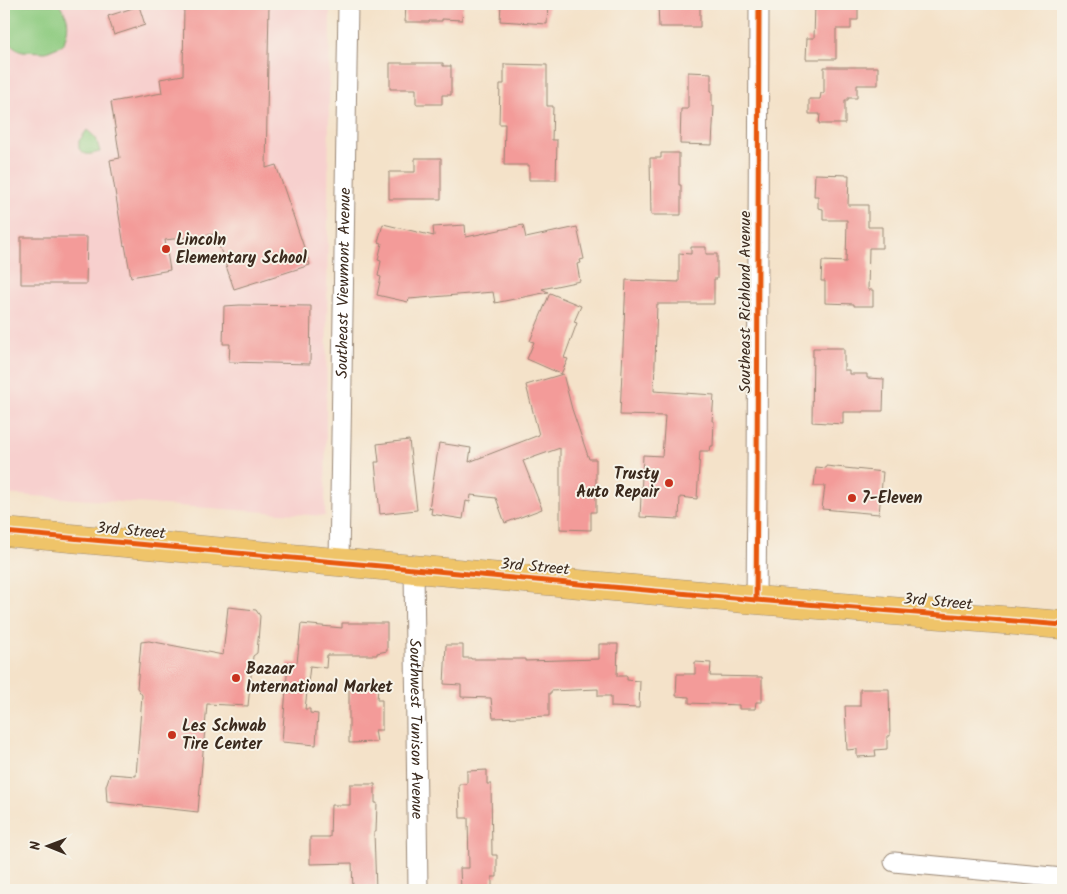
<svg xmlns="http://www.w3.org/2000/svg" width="1067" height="894" font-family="Kalam,sans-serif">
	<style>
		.built { fill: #f7d0ce }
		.green { fill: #90cc82; stroke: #667b50 }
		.building { fill: #f39b99 }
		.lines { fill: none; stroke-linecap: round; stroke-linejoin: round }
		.street-casing { stroke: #988674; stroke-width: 21 }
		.highway-casing { stroke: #988674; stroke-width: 29 }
		.street { stroke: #fff; stroke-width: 19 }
		.highway { stroke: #efc469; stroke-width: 28 }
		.cycleway-casing { stroke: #f7f3e8; stroke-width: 8 }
		.cycleway { stroke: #e8590c; stroke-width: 5 }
		.poi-dot { fill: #c8321e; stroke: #f7f3e8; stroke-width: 2 }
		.labels { text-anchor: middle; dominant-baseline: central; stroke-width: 4; stroke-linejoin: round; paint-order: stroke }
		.poi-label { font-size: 16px; font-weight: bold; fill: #3b2a1e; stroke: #f7f3e8; text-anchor: start }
		.street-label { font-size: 16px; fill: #3b2a1e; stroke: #f7f3e8 }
	</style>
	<rect width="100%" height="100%" fill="#f7f3e8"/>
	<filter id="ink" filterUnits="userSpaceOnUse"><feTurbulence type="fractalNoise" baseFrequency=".02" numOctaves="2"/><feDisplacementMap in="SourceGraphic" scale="10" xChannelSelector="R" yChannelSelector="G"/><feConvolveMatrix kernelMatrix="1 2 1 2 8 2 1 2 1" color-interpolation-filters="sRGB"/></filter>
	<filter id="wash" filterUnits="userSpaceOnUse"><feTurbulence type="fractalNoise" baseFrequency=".0096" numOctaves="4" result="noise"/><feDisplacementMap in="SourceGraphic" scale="20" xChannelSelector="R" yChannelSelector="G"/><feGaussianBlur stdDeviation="1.12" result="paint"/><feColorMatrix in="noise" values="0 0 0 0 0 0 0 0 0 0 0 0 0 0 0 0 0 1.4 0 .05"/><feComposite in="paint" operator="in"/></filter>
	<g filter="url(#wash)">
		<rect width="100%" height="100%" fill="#f4e2c9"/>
		<path class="built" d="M4,4h326l-5,512 -321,-22z"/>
		<g class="green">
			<path d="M4,4h54c13,12 11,26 5,41l-17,7 -23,-1c-8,-1 -12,-9 -19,-11z"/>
			<path d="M87,130l9,8 4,14c-11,2 -13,5 -21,-3v-8z"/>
		</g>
		<g id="blocks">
			<g class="building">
				<path d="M184,4h85l-3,164 10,-3 34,100 -76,24 -19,-55 -50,6 5,30 -39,7 -6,-32 -1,1 -14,-86 10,-2 -9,-56 51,-9 -2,-14 23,-4z"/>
				<path d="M406,4h57l-1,16 -20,-1v2h-13v1h-24z"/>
				<path d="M501,4h47l-1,20 -47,-3z"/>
				<path d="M658,4h42v23h-41z"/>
				<path d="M815,4h43v16h-7v9h-15v30h-30l1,-21h7z"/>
				<path d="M139,6l6,19 -31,10 -6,-19z"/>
				<path d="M390,63h53v3h8v29h-9v9h-26v-15h-26z"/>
				<path d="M504,64l43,1v41h6l-1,34h5l-1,40h-27v-15h-25l1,-41h-6l1,-40h4z"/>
				<path d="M824,67h54v18h-21v13h-9v2h-3v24h-26l1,-10h-11v-15h11l1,-6h3z"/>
				<path d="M688,72l23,1v18h1v15h2l-2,39 -32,-1 1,-35h7z"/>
				<path d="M661,153h18v32h2v30h-30l-1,-57h11z"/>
				<path d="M415,158h26v41h-52v-27h26z"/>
				<path d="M815,174l34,1 -1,30h20v22h14v21h-13l-1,42h5v16h-19v-2l-29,-1v-22h-4l1,-20 24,1 1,-42h-24v-11l-5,-1v-12h-4z"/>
				<path d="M383,224l51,12 -1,-9 32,-2 1,12 57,-12 3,13 51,-11 7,32 -4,1 1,3 -4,1 3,17 -38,8 6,3 -53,11 -2,-11 -84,7 -1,3 -31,-7 4,-18 -3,-1 3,-15 -3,-1 4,-17 -4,-1z"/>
				<path d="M21,237h66l-1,47h-65z"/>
				<path d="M691,247h15v7h11v25h-3v25h-57l-3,87 60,4 -2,26h2l-1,25h-2l-1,5h-10l-3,48 -17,-2 -1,22 -39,-2 3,-62 19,1 3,-40 -45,-1 6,-135 53,2v-29l12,1z"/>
				<path d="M550,293l31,13 -7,16 3,1 -13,35 4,1 -7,15 -34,-15 7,-17 -4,-1z"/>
				<path d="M240,305l71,1 -1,58 -81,-2 1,-18h-7l1,-38z"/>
				<path d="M813,348h31v22h5v4h18v4l17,1 -1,32h-20v1h-20v12l-31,-2z"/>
				<path d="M563,374l9,35 17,50h7v53h-5v18l-31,-1v-81l-37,13 19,48 -37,14 -9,-25 -25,-3 -1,7 -4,-1 -3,18 -32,-5 1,-6 -3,1 10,-66 32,5 -2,14 70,-27 -13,-50z"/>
				<path d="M409,440l8,70 -37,4 -5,-52h4l-2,-18z"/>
				<path d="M826,466l57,6 -4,42 -57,-5 3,-23h-11l2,-19 10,1z"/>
				<path d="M228,607l28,3 4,6 -3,37 -4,3 -5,50 -41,-2 -9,108 -91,-10 -1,-16 4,-12 26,2 6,-81 -5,-7 4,-46 8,-1 74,14z"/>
				<path d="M342,623h45v28l-10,2v2h-50l-1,13 -16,-2 -5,43h5v4l8,1 -2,31 -34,-3 6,-80 9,1 4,-39 41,4z"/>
				<path d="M599,644h19l-1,32h10v4l13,1 -1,27 -28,-1v-11h-13v-7l-47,2v2h-2v23l-56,2 -2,-20 -30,-1v-12l-17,-1 2,-39h17v13h8v1h54v2l74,-2z"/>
				<path d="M695,662l16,1 -1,13 52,1v25h-6l-1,7h-16v-4l-50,-2v-6l-13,-1 1,-22h18z"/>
				<path d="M378,687l-1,13h5v30h-7l2,12 -28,1v-55z"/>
				<path d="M860,689h29l1,47h-3v13l-12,1 1,6 -19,1v-8l-10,1 -2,-44h15z"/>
				<path d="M487,770v14h4l1,71h5v22h-5v13h-31l-1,-22h9l-1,-50h-8l-1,-34h8v-13z"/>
				<path d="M350,784h25v19h2l-1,29h-2l2,58h-23l-1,-27 -42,1v-27h20l1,-32h19z"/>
			</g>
		</g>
	</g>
	<g filter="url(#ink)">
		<use href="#blocks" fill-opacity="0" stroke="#988674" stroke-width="1"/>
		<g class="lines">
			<g class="street-casing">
				<g id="street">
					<path id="s1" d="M339,562l9,-558"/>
					<path id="s2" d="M414,569l4,321"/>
					<path d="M756,600l1,-117 2,-479"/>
					<path d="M894,862l169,16"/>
				</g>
			</g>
			<g class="highway-casing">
				<path id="highway" d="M4,532l752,68 307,25"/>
			</g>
			<use href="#street" class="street"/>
			<use href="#highway" class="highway"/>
			<g class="cycleway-casing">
				<g id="cycleway">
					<path d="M4,532l752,68 307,25"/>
					<path d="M756,600l1,-117 2,-479"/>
				</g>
			</g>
			<use href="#cycleway" class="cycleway"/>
		</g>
	</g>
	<g class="poi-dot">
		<circle cx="166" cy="249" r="5"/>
		<circle cx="669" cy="483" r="5"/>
		<circle cx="852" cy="498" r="5"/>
		<circle cx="236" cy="678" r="5"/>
		<circle cx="172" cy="735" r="5"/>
	</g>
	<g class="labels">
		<g class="poi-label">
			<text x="176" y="240">Lincoln<tspan x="176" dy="18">Elementary School</tspan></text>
			<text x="659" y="474" text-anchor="end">Trusty<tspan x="659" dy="18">Auto Repair</tspan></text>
			<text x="862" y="498">7-Eleven</text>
			<text x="246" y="669">Bazaar<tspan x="246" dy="18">International Market</tspan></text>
			<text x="182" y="726">Les Schwab<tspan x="182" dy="18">Tire Center</tspan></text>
		</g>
		<g class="street-label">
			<text stroke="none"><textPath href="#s1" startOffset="279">Southeast Viewmont Avenue</textPath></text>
			<text transform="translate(745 302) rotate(-90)">Southeast Richland Avenue</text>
			<text transform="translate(131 531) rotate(5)">3rd Street</text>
			<text transform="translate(535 567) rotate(5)">3rd Street</text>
			<text transform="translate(938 602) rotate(5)">3rd Street</text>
			<text stroke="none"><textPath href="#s2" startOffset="160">Southwest Tunison Avenue</textPath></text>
		</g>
	</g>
	<rect width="1067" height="894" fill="none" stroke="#f7f3e8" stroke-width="20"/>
	<g transform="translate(48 846) rotate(271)" stroke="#f7f3e8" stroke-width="4" paint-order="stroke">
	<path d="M0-4L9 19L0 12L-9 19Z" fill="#3b2a1e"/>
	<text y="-8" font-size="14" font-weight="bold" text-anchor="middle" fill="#3b2a1e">N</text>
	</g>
</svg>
